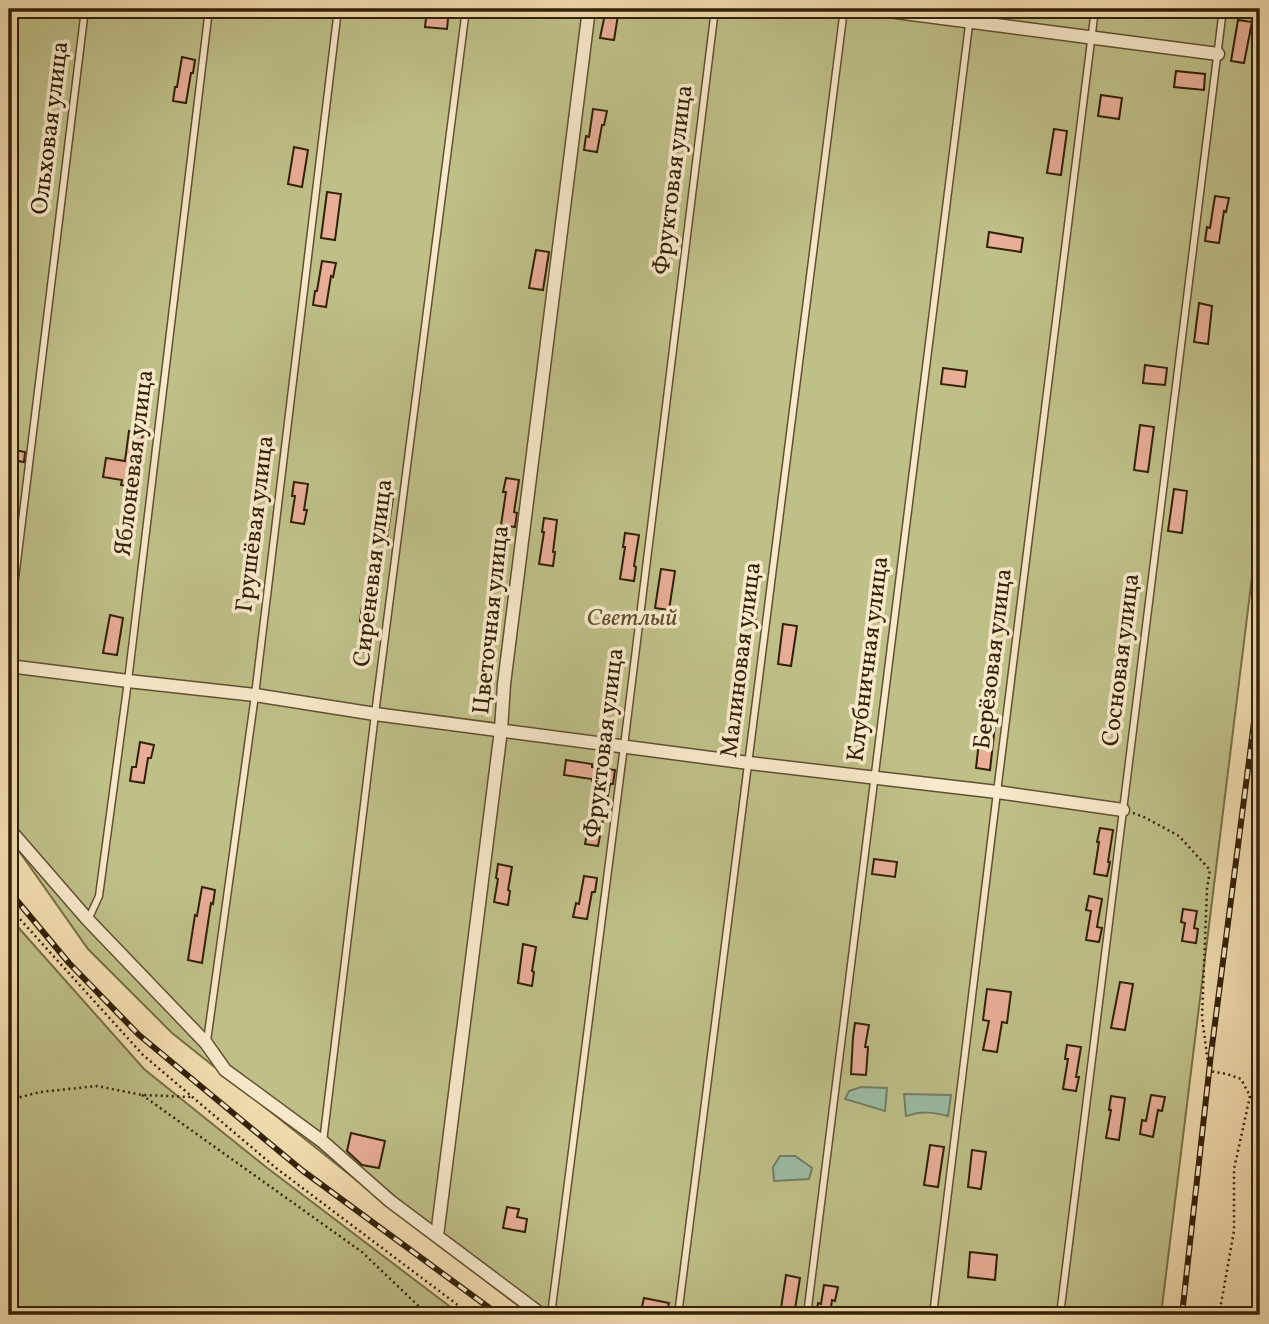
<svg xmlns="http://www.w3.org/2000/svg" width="1269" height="1324" font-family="Vollkorn,serif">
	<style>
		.green { fill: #bfc088; stroke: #787048; stroke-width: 2 }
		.water { fill: #9cbda5; stroke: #727e66; stroke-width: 2 }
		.building { fill: #e8ae97; stroke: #322007; stroke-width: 2 }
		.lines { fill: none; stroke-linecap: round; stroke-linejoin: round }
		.lane-casing { stroke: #624f31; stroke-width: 9 }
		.street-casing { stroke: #624f31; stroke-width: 15 }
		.path { stroke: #322007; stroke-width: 2.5; stroke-dasharray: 2 3.5; stroke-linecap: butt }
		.lane { stroke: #f7e9cb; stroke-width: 6 }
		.street { stroke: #f7e9cb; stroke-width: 12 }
		.rail-casing { stroke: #322007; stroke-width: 6 }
		.rail { stroke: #f7e9cb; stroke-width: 3.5; stroke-dasharray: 10; stroke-linecap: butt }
		.labels { text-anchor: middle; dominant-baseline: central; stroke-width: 7; stroke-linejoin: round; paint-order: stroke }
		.street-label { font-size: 24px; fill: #322007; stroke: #f7e9cb }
		.park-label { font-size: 24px; font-style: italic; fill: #5c502e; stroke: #f7e9cb }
	</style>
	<rect width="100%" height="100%" fill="#f2ddaf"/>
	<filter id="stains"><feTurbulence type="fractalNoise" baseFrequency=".00286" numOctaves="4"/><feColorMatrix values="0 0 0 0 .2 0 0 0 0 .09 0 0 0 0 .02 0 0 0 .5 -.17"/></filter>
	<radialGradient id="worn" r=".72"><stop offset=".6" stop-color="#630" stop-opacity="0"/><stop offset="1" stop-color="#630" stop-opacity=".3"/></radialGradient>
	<g class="green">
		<path d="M9,9h1251v503l-99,803h-630l-102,-77 -257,-205 -84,-84 -79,-112z"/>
		<path d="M9,917l135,152 122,98 195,148h-452z"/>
	</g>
	<g class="water">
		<path d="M861,1087l26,1 -2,23 -40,-12 4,-8z"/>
		<path d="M904,1094l47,1 -3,21c-15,-4 -26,-5 -42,0z"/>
		<path d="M780,1156h15l17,12 -3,11 -35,2 -1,-14z"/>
	</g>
	<g class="building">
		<path d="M427,9h22l-2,20 -22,-2z"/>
		<path d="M606,9h13l-5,31 -14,-2z"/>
		<path d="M1238,20l14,2 -8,41 -13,-2z"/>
		<path d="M182,57l13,3 -2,13h-2l-5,30 -13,-2 2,-14h2z"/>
		<path d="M1176,71l29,3 -1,16 -30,-3z"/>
		<path d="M1101,95l21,3 -3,21 -21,-3z"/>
		<path d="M593,109l14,2 -3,14h-2l-5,27 -13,-2 2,-14 3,1z"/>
		<path d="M1054,129l13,2 -6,44 -14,-2z"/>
		<path d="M294,147l14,3 -6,37 -14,-3z"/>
		<path d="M327,192l14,2 -6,46 -14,-2z"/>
		<path d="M1215,196l14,2 -3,14 -2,-1 -5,32 -14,-2 2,-14 3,1z"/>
		<path d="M989,232l34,6 -2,14 -34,-5z"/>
		<path d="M536,250l13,2 -6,38 -14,-2z"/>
		<path d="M322,261l14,2 -3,14 -2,-1 -5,31 -13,-2 2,-14h2z"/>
		<path d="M1199,303l13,3 -4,38 -14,-2z"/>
		<path d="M1145,365l22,3 -2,17 -22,-2z"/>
		<path d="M943,368l24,3 -2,16 -24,-3z"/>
		<path d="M1140,425l14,2 -6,45 -14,-2z"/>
		<path d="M129,431l14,2 -2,14h-4l-7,40 -9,-2 1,-5 -19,-3 3,-19 19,3z"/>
		<path d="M9,449l16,3 -1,10 -6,-1 -3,21 -6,-1z"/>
		<path d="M506,478l13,2 -5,32 3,1 -2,14 -14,-2 5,-33h-3z"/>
		<path d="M294,482l14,2 -4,26h3l-3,14 -13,-2 4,-26h-3z"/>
		<path d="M1174,489l13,2 -5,42 -14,-2z"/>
		<path d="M380,495l13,2 -6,41 -14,-2z"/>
		<path d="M544,518l13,2 -4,32h2l-2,14 -14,-2 5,-32h-2z"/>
		<path d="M625,533l14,2 -5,31 2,1 -2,14 -14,-2 5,-32h-2z"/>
		<path d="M661,569l14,2 -6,39 -14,-2z"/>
		<path d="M746,579l14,2 -5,42 -13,-3 4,-27h-2z"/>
		<path d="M362,607l14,2 -5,30h2l-2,14 -14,-2 5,-30h-2z"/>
		<path d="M110,615l13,3 -6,37 -14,-2z"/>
		<path d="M783,624l14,2 -6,40 -13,-2z"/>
		<path d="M981,724l14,1 -5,45 -14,-2z"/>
		<path d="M140,742l14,3 -3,13h-3l-4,25 -14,-2 2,-14h4z"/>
		<path d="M566,760l26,4v3l23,3 -2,14h-3l-12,62 -13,-2 12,-62 -5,-1v-2l-28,-4z"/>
		<path d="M1100,828l13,2 -5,32h2l-3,14 -13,-2 5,-32h-2z"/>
		<path d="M874,859l23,3 -2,15 -23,-3z"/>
		<path d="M498,864l14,3 -4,23 2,1 -2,14 -14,-3 4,-23 -2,-1z"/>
		<path d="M584,876l13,2 -2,14h-3l-5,27 -14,-2 3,-14 3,1z"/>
		<path d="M202,887l13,3 -2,14 -2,-1 -9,60 -14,-3 7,-45 2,1z"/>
		<path d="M1089,896l13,3 -5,28 5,1 -3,14 -13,-2 5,-29 -5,-1z"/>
		<path d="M1183,909l14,2 -3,17 4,1 -2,14 -14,-2 3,-18 -4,-1z"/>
		<path d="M523,944l13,3 -4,24 2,1 -2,14 -14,-3z"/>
		<path d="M1120,982l13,2 -8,46 -14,-2z"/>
		<path d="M987,989l24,3 -4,31 -5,-1 -5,30 -14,-2 6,-29 -6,-1z"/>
		<path d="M855,1023l14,2 -4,22h3l-2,28 -15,-1 2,-37z"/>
		<path d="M1067,1045l14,2 -5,30h3l-3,14 -13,-2 5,-30h-3z"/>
		<path d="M1151,1095l14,2 -3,14 -4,-1 -5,27 -13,-3 2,-14 4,1z"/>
		<path d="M1111,1096l14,2 -6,42 -13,-2 5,-28h-2z"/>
		<path d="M351,1133l34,8 -6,27 -17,-3 -15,-14z"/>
		<path d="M930,1145l14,2 -6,40 -14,-2z"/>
		<path d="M972,1150l14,2 -5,37 -13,-2z"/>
		<path d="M507,1207l12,2 -2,8 10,2 -2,13 -22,-4z"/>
		<path d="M970,1252l27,3 -2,25 -27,-3z"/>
		<path d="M786,1275l14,3 -6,37h-14z"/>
		<path d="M824,1285l14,2 -3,14 -3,-1 -2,15h-14l2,-12 3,1z"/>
		<path d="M644,1298l25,5 -3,12h-8l-17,-4z"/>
	</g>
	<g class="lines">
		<g class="lane-casing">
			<g id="lane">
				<path d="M9,627l76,-618"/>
				<path d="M88,920l11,-24 29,-215 81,-672"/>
				<path d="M207,1041l48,-346 83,-686"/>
				<path d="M323,1142l52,-428 91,-705"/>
				<path d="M551,1315l73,-569 91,-737"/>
				<path d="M678,1315l166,-1306"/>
				<path d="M807,1315l164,-1306"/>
				<path d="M933,1315l64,-523 98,-783"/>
				<path d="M1060,1315l163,-1306"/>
			</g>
		</g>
		<g class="street-casing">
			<g id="street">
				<path d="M873,9l345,45"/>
				<path d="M9,666l119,15 127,14 120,19 374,49 248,29 126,18"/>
				<path d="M9,829l79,91 118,123 19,27 98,72 67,59 152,114"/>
				<path d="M437,1236l64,-506 3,-46 85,-675"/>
			</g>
		</g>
		<g class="path">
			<path d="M1133,813l11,4 35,19 31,34 -3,19 -5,128 7,54 18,3 14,5 9,17 10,8"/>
			<path d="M9,907l134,148 133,113 195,147"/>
			<path d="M142,1095l220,157 66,63"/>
			<path d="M9,1100l31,-8 57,-6 45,9 50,2"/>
			<path d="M1219,1315l15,-84v-62l16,-73"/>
		</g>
		<use href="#lane" class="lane"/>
		<use href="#street" class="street"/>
		<g class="rail-casing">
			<g id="rail">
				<path d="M9,891l60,72 70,72 164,136 196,144"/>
				<path d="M1182,1315l29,-261 49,-378"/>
			</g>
		</g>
		<use href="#rail" class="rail"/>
	</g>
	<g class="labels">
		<g class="street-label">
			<text transform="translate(51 128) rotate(-83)">Ольховая улица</text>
			<text transform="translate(674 180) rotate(-83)">Фруктовая улица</text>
			<text transform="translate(135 463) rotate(-83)">Яблоневая улица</text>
			<text transform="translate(256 524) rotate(-83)">Грушёвая улица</text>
			<text transform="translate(374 573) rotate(-83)">Сиреневая улица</text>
			<text transform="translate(492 620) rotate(-84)">Цветочная улица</text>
			<text transform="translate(869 659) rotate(-83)">Клубничная улица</text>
			<text transform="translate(994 659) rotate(-83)">Берёзовая улица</text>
			<text transform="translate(742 660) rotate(-83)">Малиновая улица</text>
			<text transform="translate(1122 660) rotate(-83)">Сосновая улица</text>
			<text transform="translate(605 743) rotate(-83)">Фруктовая улица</text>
		</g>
		<g class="park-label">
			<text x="632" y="619">Светлый</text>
		</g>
	</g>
	<rect width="1269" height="1324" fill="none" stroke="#f2ddaf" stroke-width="35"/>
	<rect x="10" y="10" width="1248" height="1303" fill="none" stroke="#322007" stroke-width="3.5"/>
	<rect x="18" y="18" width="1234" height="1289" fill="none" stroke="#322007" stroke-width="2"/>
	<rect width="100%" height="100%" filter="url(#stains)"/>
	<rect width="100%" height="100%" fill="url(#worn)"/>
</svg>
